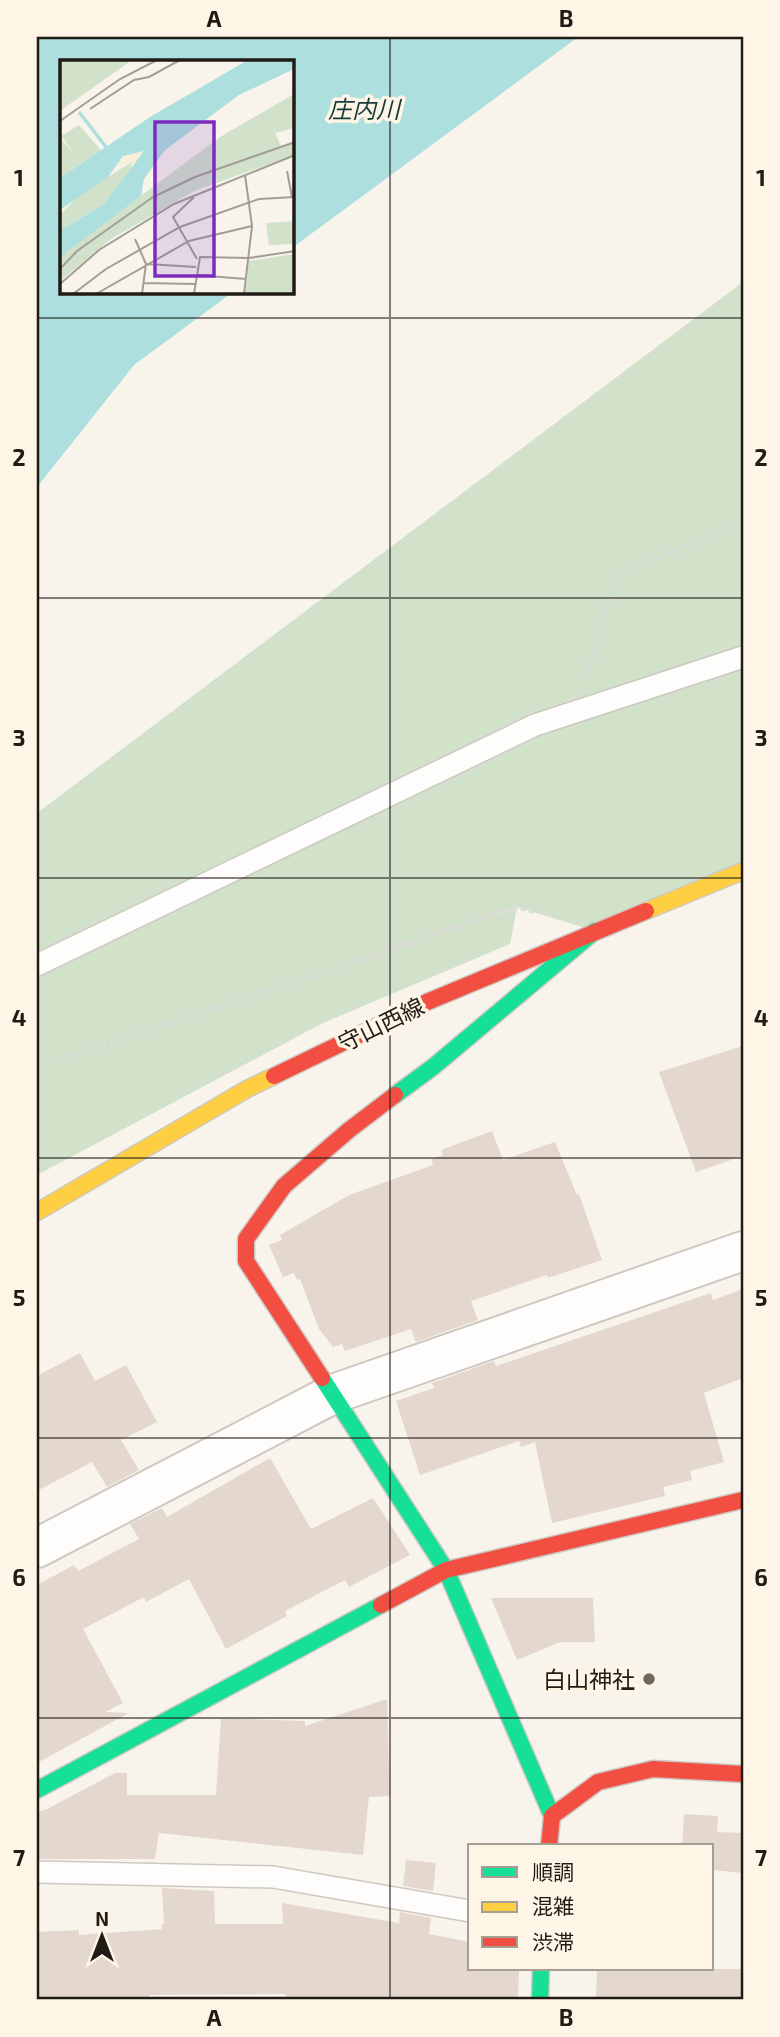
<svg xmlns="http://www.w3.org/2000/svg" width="780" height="2037" font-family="'Exo 2','Noto Sans JP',sans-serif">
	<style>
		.green { fill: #d2e2ca }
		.water { fill: #acdfdd }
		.building { fill: #e4d7ce }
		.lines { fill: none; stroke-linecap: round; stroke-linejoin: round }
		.lane-casing { stroke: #cdc9c2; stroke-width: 24 }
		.street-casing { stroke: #cdc9c2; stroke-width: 42 }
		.fast-casing { stroke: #cdc9c2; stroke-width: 19 }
		.slow-casing { stroke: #cdc9c2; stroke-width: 19 }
		.jam-casing { stroke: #cdc9c2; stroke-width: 19 }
		.path { stroke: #dedddb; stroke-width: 4.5; stroke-dasharray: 5 3.5; stroke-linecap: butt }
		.lane { stroke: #fefdfc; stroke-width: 21 }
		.street { stroke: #fefdfc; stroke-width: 38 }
		.fast { stroke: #16e098; stroke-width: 16 }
		.slow { stroke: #ffcf43; stroke-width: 16 }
		.jam { stroke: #f24e42; stroke-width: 16 }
		.grid { fill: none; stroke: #201c15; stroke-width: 2; stroke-opacity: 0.55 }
		.poi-dot { fill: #6c6860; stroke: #fef5e6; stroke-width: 2.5 }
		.labels { text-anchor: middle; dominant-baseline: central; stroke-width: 7; stroke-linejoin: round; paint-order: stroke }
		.street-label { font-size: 23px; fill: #201c15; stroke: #fef5e6 }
		.poi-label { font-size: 23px; fill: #201c15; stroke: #fef5e6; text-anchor: end }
		.water-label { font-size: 24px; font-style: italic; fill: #163a3a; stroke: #fef5e6 }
		.inset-river { fill: none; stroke: #acdfdd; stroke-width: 3.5 }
		.inset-road { fill: none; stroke: #a29e96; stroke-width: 2 }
		.view { fill: #7b2cbf; fill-opacity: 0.15; stroke: #7b2cbf; stroke-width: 3.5 }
		.inset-edge { fill: none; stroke: #201c15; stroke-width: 3.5 }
		.neatline { fill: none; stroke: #201c15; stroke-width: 2.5 }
		.grid-label { font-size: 23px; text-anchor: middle; font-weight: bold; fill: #201c15 }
	</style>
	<rect width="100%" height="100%" fill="#f8f4ec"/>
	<path class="green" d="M743,282v589l-148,60 -78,-24 -7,37 -187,79 -286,152v-362z"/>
	<path class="water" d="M37,37h541l-286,211v-187h-231v231h172l-99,73 -97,122z"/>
	<g class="building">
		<path d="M743,1046v110l-47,16 -37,-100z"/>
		<path d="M492,1131l11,29 52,-18 22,53 2,-1 23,66 -54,18 -1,-3 -76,26 7,19 -62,22 -5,-13 -66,22 -3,-7 -9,3 -14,-18 -19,-50 -3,1 -3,-7 -11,4 -14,-32 13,-5 -2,-5 69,-40 84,-30 -2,-6 12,-4 -2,-5z"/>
		<path d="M743,1289v89l-39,15 20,69 -34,9 2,9 -29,7 2,9 -113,27 -17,-81 -14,5 -2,-6 -99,34 -24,-74 38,-13 -2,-5 62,-22 2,5 215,-73 2,7z"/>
		<path d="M80,1353l15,28 31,-16 31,57 -36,18 18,30 -32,17 -15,-25 -55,29v-115z"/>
		<path d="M270,1458l41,71 62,-31 37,57 -61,32 -4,-7 -60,31 2,5 -61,33 -37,-70 -43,23 -2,-5 -61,32 40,74 -18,9 24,1 -92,50v-178l37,-20 4,6 61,-32 -9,-15 32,-16 5,9z"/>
		<path d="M491,1598h102l2,44h-35l-43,18z"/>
		<path d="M387,1699l3,97 -21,1 -6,58 -204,-22 -4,26h-118v-47l10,-3 68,-36h12v22h89l5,-77 84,3v5z"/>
		<path d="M684,1814l34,2 -1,16 26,1v40l-31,-3v-24h-30z"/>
		<path d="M406,1860l30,3 -3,28 -30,-5z"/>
		<path d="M162,1888l52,3 1,33h68l-1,-21 117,20 1,-11 31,6 -2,16 41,8v27h49l-1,31h-233l1,-6 -137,1 1,5h-113v-68l42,-2v5l83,-6v-5h2z"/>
		<path d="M597,1969h146v31h-147z"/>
	</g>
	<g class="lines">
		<g class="lane-casing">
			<g id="lane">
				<path d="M37,965l498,-240 208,-68"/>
				<path d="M37,1872l236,5 197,34"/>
			</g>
		</g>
		<g class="street-casing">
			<path id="street" d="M37,1548l296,-154 410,-143"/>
		</g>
		<g class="fast-casing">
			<g id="fast">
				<path d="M395,1095l38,-28 162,-136"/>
				<path d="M322,1378l124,192 106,246"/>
				<path d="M37,1790l344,-185"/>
				<path d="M540,2000l1,-31"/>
			</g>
		</g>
		<g class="slow-casing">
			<g id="slow">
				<path d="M646,911l97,-40"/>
				<path d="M37,1212l210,-123 27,-13"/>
			</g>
		</g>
		<g class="jam-casing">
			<g id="jam">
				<path d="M274,1076l153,-74 219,-91"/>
				<path d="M322,1378l-76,-117v-22l38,-53 65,-56 46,-35"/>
				<path d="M381,1605l65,-35 297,-70"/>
				<path d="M549,1846l3,-30 46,-34 55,-13 90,5"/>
			</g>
		</g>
		<g class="path">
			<path d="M587,674l30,-99 126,-54"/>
			<path d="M37,1067l480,-160 17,5"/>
		</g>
		<use href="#lane" class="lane"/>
		<use href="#street" class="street"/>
		<use href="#fast" class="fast"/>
		<use href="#slow" class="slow"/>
		<use href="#jam" class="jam"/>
	</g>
	<path class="grid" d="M390,37v1963M37,318h706M37,598h706M37,878h706M37,1158h706M37,1438h706M37,1718h706"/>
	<circle class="poi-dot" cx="649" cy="1679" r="7"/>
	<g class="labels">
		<g class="street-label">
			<text transform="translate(381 1024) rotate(-26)">守山西線</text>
		</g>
		<g class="poi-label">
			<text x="635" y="1679">白山神社</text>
		</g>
		<g class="water-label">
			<text x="364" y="108">庄内川</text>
		</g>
	</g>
	<g transform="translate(60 60)">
		<rect width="234" height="234" fill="#f8f4ec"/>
		<path d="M0,0h72l-72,51zM234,34v34l-19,5 6,13 13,-4v13l-100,36 -83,48 -51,42v-24l12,-10 148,-110zM19,65l22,25 -41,28v-40l15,16 -14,-18zM72,102l-2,12 -25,29 -45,28v-16l19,-20zM234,161v23l-25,1 -3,-22zM234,194v40h-49l4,-33z" fill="#d2e2ca"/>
		<path d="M84,90l-14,24 2,-12 -17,5 8,-11z" fill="#f7f0d8"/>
		<path d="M188,0h46v9l-55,26 -74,55 -21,29 -3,17 -81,61v-26l45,-28 39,-52 -21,5 -15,21 -48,33v-32l90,-61z" fill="#acdfdd"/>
		<path class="inset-river" d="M19,52l27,35"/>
		<path class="inset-road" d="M30,49l44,-29 15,-3 31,-17M0,61l60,-42 37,-19M227,111l5,26M134,137l-21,20 24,42M75,179l11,25 -4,30M87,204l49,3M0,209l17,-18 76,-54 42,-20 100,-35M136,215l50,4M83,223l52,1M0,224l39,-34 75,-46 121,-49M13,234l33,-25 74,-42 79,-28 36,-2M36,234l93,-53 63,-15M134,234l6,-37 49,1 46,-7M184,234l8,-68 -7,-51"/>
		<path class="view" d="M95,62h59v154h-59z"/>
		<rect width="234" height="234" class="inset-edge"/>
	</g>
	<rect width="780" height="2037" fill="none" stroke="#fef5e6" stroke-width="77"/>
	<rect x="468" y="1844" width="245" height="126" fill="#fef5e6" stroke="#a59e92" stroke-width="2"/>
	<rect x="482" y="1867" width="35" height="10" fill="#16e098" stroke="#a59e92" stroke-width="2"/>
	<text x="532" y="1880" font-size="21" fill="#201c15">順調</text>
	<rect x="482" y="1902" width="35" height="10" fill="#ffcf43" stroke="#a59e92" stroke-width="2"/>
	<text x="532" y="1914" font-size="21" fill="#201c15">混雑</text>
	<rect x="482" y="1937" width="35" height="10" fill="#f24e42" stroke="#a59e92" stroke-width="2"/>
	<text x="532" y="1950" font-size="21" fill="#201c15">渋滞</text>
	<g transform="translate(102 1936)" stroke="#fef5e6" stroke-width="5" paint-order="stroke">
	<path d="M0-5L12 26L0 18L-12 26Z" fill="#201c15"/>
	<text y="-10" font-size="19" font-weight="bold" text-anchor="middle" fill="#201c15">N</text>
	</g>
	<rect x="38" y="38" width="704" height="1960" class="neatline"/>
	<g class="grid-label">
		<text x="214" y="27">A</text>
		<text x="566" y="27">B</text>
		<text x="19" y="186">1</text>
		<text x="761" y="186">1</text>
		<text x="19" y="466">2</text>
		<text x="761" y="466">2</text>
		<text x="19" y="746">3</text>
		<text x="761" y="746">3</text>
		<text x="19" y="1026">4</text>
		<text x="761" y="1026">4</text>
		<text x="19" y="1306">5</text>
		<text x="761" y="1306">5</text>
		<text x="19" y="1586">6</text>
		<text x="761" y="1586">6</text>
		<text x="19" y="1866">7</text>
		<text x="761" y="1866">7</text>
		<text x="214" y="2026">A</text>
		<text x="566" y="2026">B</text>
	</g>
</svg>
